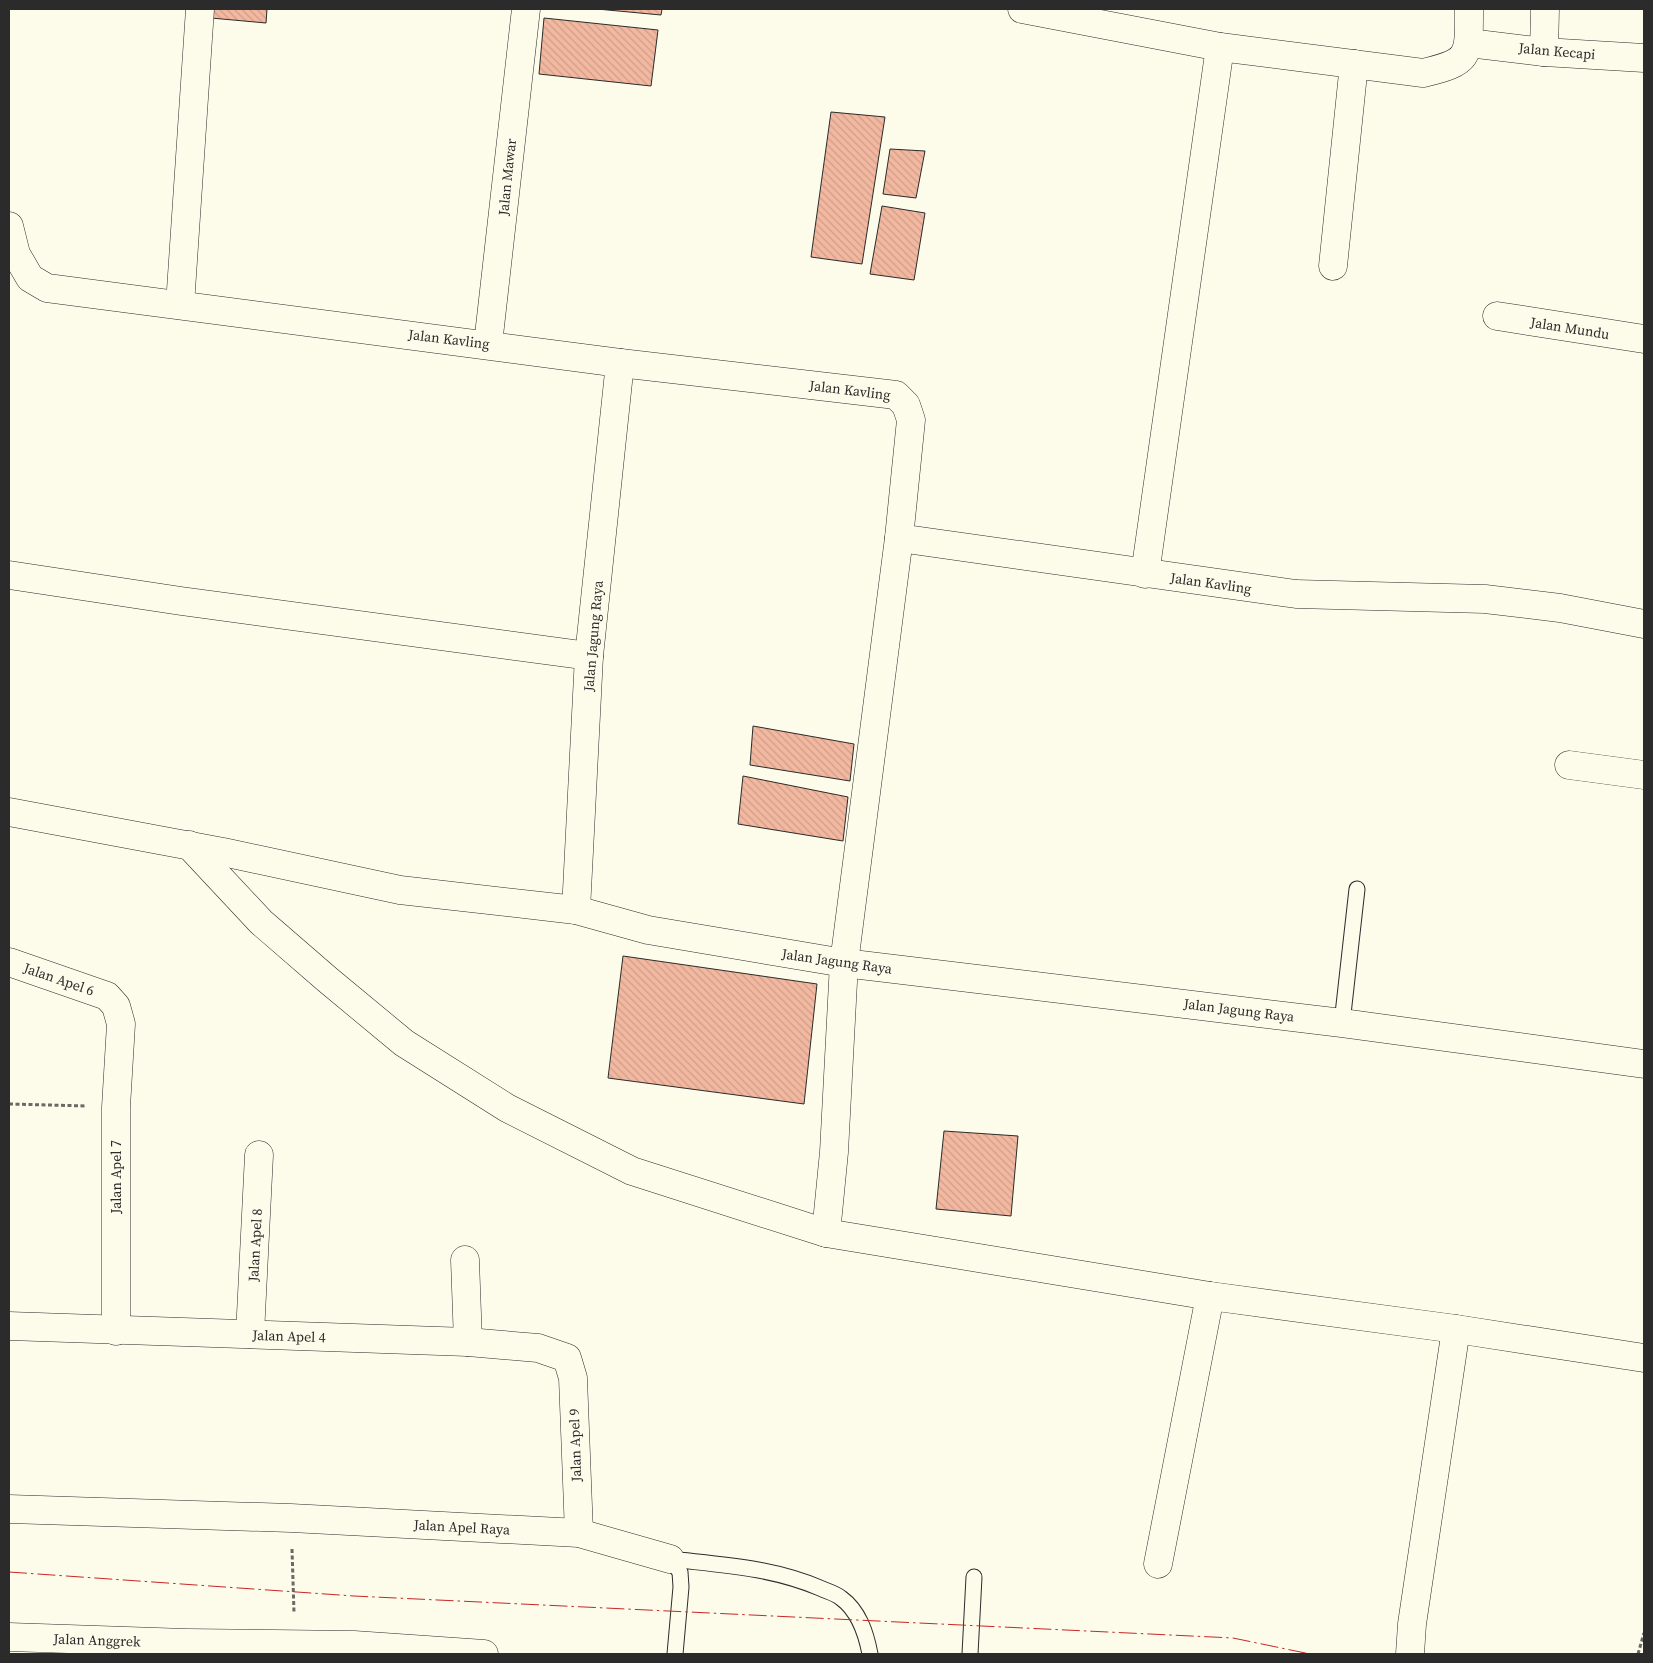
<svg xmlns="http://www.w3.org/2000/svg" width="1653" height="1663" font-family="'Source Serif 4',serif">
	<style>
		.building { fill: url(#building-back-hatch); stroke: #2b2b2b }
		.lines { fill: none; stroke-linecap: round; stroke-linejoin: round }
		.lane-casing { stroke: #2b2b2b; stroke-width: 17 }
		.street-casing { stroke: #2b2b2b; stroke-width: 29 }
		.path { stroke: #6a6964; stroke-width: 3; stroke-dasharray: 4 2.5; stroke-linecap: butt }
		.lane { stroke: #fdfbea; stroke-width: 15 }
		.street { stroke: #fdfbea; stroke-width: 28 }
		.power { stroke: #c62828; stroke-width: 1; stroke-dasharray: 18 4 2.5 4; stroke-linecap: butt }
		.labels { text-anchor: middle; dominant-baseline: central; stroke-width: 4; stroke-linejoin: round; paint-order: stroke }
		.street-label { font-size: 14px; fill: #2b2b2b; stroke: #fdfbea }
	</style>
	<defs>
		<pattern id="building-back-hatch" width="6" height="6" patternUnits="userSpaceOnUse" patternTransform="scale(1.25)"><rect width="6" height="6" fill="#f2b8a0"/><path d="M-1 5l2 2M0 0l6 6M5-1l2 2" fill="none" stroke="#d09e8a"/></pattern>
	</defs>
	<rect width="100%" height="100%" fill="#fdfbea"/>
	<g class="building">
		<path d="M212,9h55l-1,14 -55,-5z"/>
		<path d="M597,9h65l-1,6z"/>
		<path d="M544,18l114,12 -7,56 -112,-12z"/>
		<path d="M831,112l54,5 -23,147 -51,-7z"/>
		<path d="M890,149l35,2 -9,47 -33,-4z"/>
		<path d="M882,206l43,7 -11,67 -44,-6z"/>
		<path d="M753,726l101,18 -4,37 -100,-16z"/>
		<path d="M743,776l105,21 -5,44 -105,-17z"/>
		<path d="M623,956l194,28 -13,120 -196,-26z"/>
		<path d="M944,1131l74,5 -7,80 -75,-7z"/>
	</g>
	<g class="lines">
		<g class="lane-casing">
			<g id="lane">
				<path d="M1342,1023l15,-134"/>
				<path d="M670,1559c52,6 100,8 150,29 6,3 15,5 21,10 18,13 25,35 29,56"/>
				<path d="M670,1559l10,13 1,15 -6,67"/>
				<path d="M970,1654l4,-77"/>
			</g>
		</g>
		<g class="street-casing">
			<g id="street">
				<path d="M1022,9l198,38 203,26c48,-11 46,-17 46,-64"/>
				<path d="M1469,43l75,9 100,6"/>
				<path d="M1544,52l1,-43"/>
				<path d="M9,226l7,28 14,24 17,10 573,75 276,32 10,10 5,15 -12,118 397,56 189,5 75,9 84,16"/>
				<path d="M1333,266l21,-202"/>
				<path d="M180,305l20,-296"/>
				<path d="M1497,316l147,23"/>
				<path d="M488,344l38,-335"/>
				<path d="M899,538l-55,425 -10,189 -8,81 384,63 246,33 188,29"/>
				<path d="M1145,574l75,-527"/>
				<path d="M9,575l172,26 408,55"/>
				<path d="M1569,765l75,10"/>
				<path d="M9,812l214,40 177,38 176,20 72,20 196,33 498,60 302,41"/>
				<path d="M189,845l72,77 67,58 76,63 103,65 125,63 194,62"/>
				<path d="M576,910l13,-254 31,-293"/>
				<path d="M9,962l98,34 9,10 5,18 -5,83v224"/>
				<path d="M465,1260l3,82"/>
				<path d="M9,1326l459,16 70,6 29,10 6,20 6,155"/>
				<path d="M250,1334l9,-179"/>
				<path d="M9,1509l282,9 288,15 91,26"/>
				<path d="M1158,1564l52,-268"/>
				<path d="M9,1637l177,6 168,2 130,9"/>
				<path d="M1410,1654l2,-30 44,-295"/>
			</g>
		</g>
		<g class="path">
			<path d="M9,1104l77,2"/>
			<path d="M292,1549l2,64"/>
			<path d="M1638,1654l6,-21"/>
		</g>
		<use href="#lane" class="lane"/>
		<use href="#street" class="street"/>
		<path class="power" d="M9,1572l345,24 879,42 77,16"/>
	</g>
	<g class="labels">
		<g class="street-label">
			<text transform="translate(1557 51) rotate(5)">Jalan Kecapi</text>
			<text transform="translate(507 177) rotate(-84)">Jalan Mawar</text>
			<text transform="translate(1570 328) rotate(9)">Jalan Mundu</text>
			<text transform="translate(449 339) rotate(7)">Jalan Kavling</text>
			<text transform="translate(850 390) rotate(7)">Jalan Kavling</text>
			<text transform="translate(1211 583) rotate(8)">Jalan Kavling</text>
			<text transform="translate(593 636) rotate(-85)">Jalan Jagung Raya</text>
			<text transform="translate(837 961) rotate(8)">Jalan Jagung Raya</text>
			<text transform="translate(59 979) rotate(19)">Jalan Apel 6</text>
			<text transform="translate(1239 1010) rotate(7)">Jalan Jagung Raya</text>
			<text transform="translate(116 1177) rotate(-90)">Jalan Apel 7</text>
			<text transform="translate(255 1245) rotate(-87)">Jalan Apel 8</text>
			<text transform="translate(289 1336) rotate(2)">Jalan Apel 4</text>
			<text transform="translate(575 1445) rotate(-92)">Jalan Apel 9</text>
			<text transform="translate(462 1527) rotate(3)">Jalan Apel Raya</text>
			<text transform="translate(97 1640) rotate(2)">Jalan Anggrek</text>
		</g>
	</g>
	<rect width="1653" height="1663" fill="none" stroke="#2b2b2b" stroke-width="20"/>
</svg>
